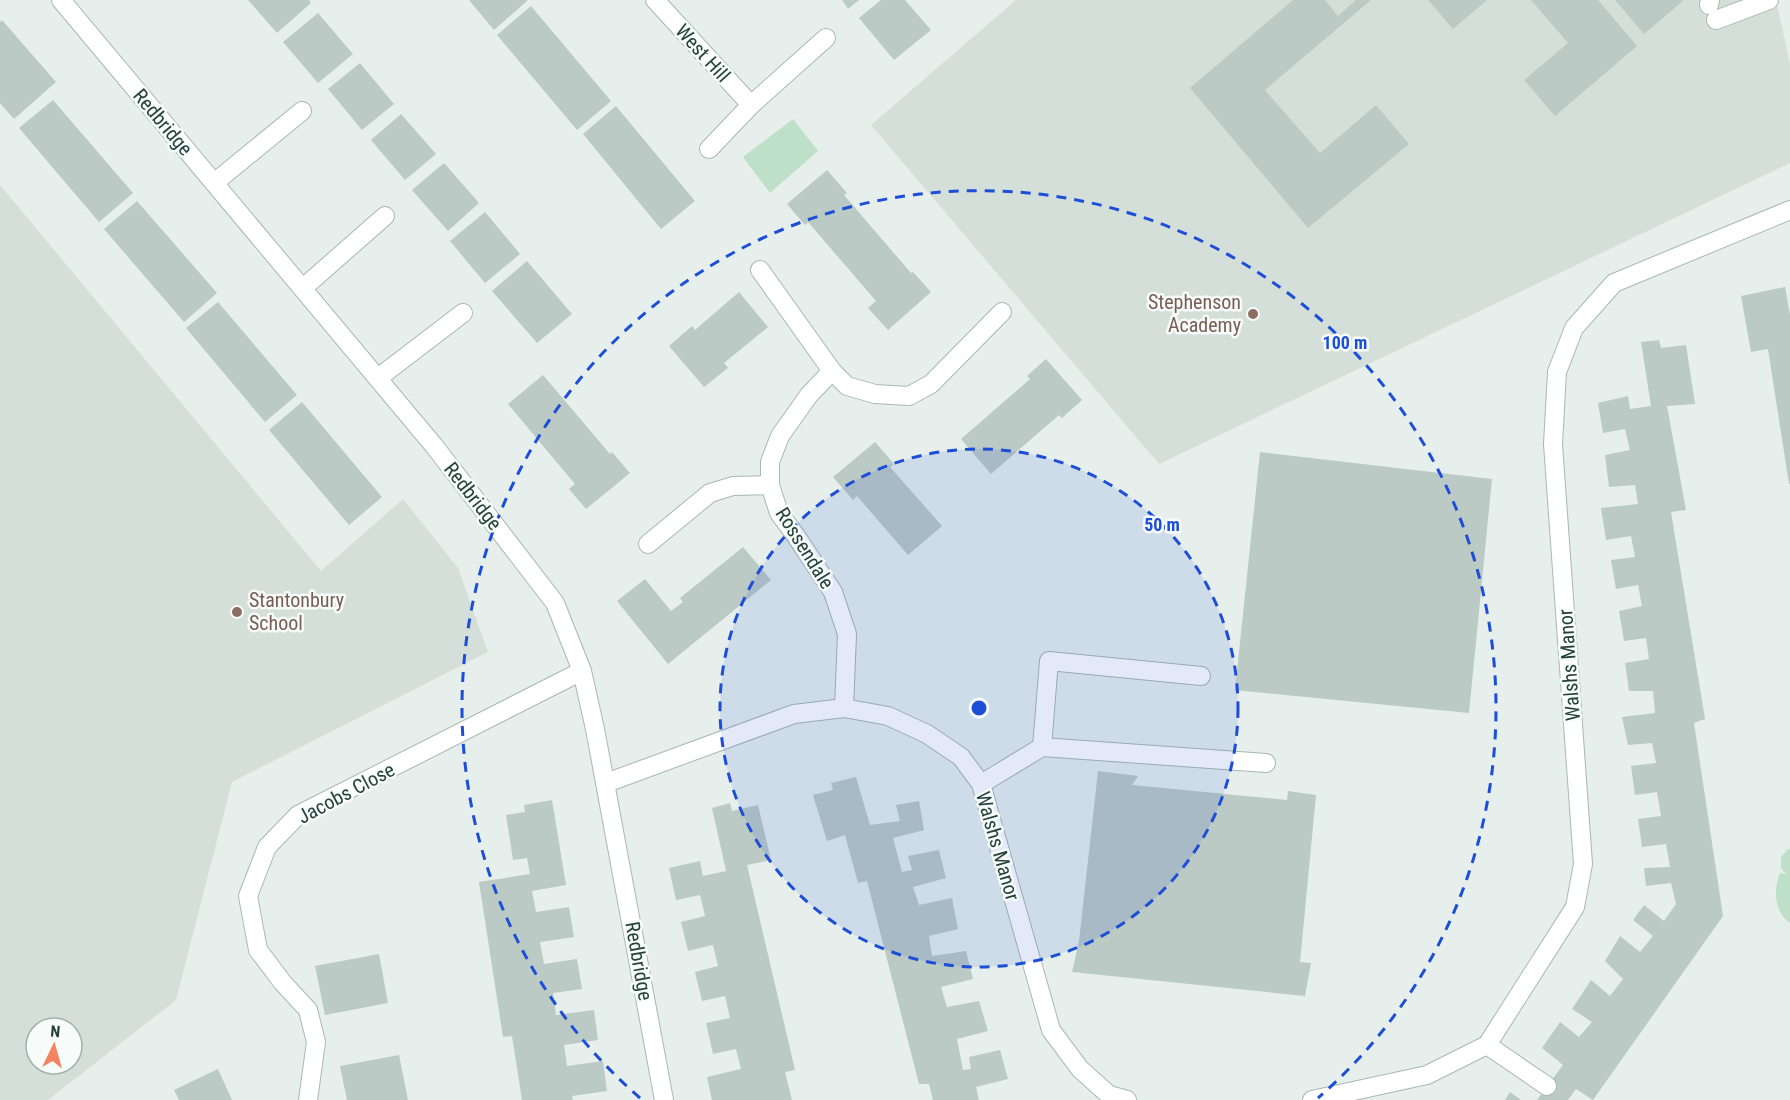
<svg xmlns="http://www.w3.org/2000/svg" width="1790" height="1100" font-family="'Roboto Condensed',sans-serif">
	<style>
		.built { fill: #d4dfda; fill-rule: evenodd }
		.green { fill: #bfe0c8 }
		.building { fill: #bbcac4 }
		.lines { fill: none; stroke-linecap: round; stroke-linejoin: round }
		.lane-casing { stroke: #a8b8b2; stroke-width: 20 }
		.street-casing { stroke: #a8b8b2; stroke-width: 20 }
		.lane { stroke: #fff; stroke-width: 18 }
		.street { stroke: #fff; stroke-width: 18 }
		.ring { fill: none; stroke: #1d4ed8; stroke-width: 3; stroke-dasharray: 10 8 }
		.education-dot { fill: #8d6e63; stroke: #f7fbf9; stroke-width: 2 }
		.labels { text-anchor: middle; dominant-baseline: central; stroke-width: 5; stroke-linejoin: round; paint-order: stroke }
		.street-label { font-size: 20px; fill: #24423a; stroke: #f7fbf9 }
		.education-label { font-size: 20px; fill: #785e54; stroke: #f7fbf9; text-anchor: end }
		.centre { fill: #1d4ed8; stroke: #f7fbf9; stroke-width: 3 }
		.ring-label { font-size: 18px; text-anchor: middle; font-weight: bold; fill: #1d4ed8; stroke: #f7fbf9; stroke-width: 5; stroke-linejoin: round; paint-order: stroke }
	</style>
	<rect width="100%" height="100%" fill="#e6efeb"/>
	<g class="built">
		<path d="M1016,0h756l5,5 13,59v99l-631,301 -288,-339z"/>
		<path d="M0,185l321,386 82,-72 55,69 30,84 -256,130 -56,218 -128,100h-48zM36,1028h36v36h-36z"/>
	</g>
	<g class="green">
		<path d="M793,119l25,32 -48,42 -27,-36z"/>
		<path d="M1788,849h2v74c-16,-11 -17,-34 -10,-50l6,1 -5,-6v-11z"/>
	</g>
	<g class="building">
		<path d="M248,0h61l2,3 -34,30z"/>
		<path d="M469,0h59l-34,30z"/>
		<path d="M842,0h17l-11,9z"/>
		<path d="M881,0h24l26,30 -37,30 -35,-42z"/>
		<path d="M1293,0h32l13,16 18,-16h15l-106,90 55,63 56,-48 33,39 -101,84 -118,-140z"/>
		<path d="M1428,0h59l-34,29z"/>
		<path d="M1531,0h67l39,46 -82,70 -31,-36 44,-37z"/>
		<path d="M1615,0h69l-40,34z"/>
		<path d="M531,6l80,95 -34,29 -80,-95z"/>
		<path d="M318,13l35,41 -35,29 -35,-41z"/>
		<path d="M2,20l54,62 -42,37 -14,-16v-81z"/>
		<path d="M360,63l34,41 -32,26 -34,-41z"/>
		<path d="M53,100l80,93 -34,29 -80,-94z"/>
		<path d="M616,106l79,95 -34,28 -78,-95z"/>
		<path d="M401,114l35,40 -31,26 -34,-40z"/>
		<path d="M444,163l35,40 -31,28 -36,-41z"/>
		<path d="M827,170l20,23 -3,2 67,78 2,-1 18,20 -43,38 -20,-22 8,-7 -68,-79 -3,3 -18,-21z"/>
		<path d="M137,201l80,92 -33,29 -80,-93z"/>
		<path d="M485,212l35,42 -35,29 -35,-42z"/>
		<path d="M527,261l45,53 -35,29 -45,-52z"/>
		<path d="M1785,287l5,28v169h-1l-21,-135 -17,3 -10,-56z"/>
		<path d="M739,292l29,35 -44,36 4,5 -24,19 -35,-41 23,-20 3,4z"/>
		<path d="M218,302l79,93 -32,27 -79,-94z"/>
		<path d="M1659,340l2,8 25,-3 9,59 -28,2 19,104 -15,2 34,207 -11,4 29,193 -130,184 -17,-11 -8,11h-31l26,-35 -21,-17 18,-26 19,15 13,-15 -20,-13 19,-29 19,16 13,-17 -18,-18 15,-25 20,16 13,-16 -20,-16 11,-15 20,16 12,-17 -5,-21 -25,3 -2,-18 26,-1 -4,-23 -24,3 -4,-28 23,-3 -4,-24 -22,3 -4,-29 25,-3 -4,-20 -24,2 -6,-28 33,-4 -2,-22h-24l-4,-28 24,-4 -3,-21 -22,3 -5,-30 23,-5 -4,-21 -22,4 -5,-29 24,-3 -4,-21 -25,4 -5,-32 37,-4 -3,-19 -26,2 -4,-32 25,-5 -5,-21 -22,4 -5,-30 30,-7 2,13 21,-3 -10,-64z"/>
		<path d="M1046,359l36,41 -20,18 -3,-3 -68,59 -30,-35 69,-60 -3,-3z"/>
		<path d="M543,375l67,79 2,-2 18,21 -44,36 -17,-20 6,-5 -67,-80z"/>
		<path d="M302,402l80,95 -33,28 -80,-95z"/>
		<path d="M875,442l19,22 -4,3 52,59 -34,29 -51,-59 -4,4 -20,-23z"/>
		<path d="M1260,452l232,27 -23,234 -234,-23z"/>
		<path d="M743,547l28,33 -103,84 -51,-63 28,-22 26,32 12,-9 -3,-4z"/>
		<path d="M1098,771l40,5 -6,9 155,15 1,-9 28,4 -16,167 11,1 -6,33 -233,-24 7,-31z"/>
		<path d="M856,777l14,48 30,-4 -4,-16 23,-4 5,29 -31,8 9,34 10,-2 -4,-14 31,-6 7,28 -33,9 6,18 33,-7 6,31 -29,7 3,20 34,-5 7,28 -32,8 6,20 32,-6 9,30 -31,8 6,31 8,-1 -2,-12 31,-7 8,29 -32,8 3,13h-46l-4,-16h-10l-52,-203 -9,2 -13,-48 -18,6 -14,-46 20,-5 -2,-7z"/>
		<path d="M552,800l14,85 -34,6 4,21 33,-5 5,30 -34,5 4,22 33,-5 5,30 -29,4 3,22 38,-5 4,30 -34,5 3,21 36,-5 4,30 -35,5 1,4h-51l-10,-64 -9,1 -24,-155 51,-8 -3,-16 -14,2 -7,-45 19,-3 -1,-7z"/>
		<path d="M730,803l2,8 26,-6 13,55 -24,5 48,205 -10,2 7,28h-80l-5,-23 34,-8 -5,-20 -23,5 -7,-31 24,-5 -5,-22 -23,5 -7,-29 23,-6 -5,-21 -25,6 -7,-29 24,-6 -5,-21 -24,5 -7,-32 31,-7 3,15 23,-5 -14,-63z"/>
		<path d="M379,954l9,49 -63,12 -10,-49z"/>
		<path d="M399,1055l9,45h-61l-7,-34z"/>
		<path d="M218,1069l14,31h-53l-5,-10z"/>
		<path d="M1510,1092l11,8h-16z"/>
	</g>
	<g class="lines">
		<g class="lane-casing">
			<g id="lane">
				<path d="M1709,5l1,-5"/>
				<path d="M1716,20l53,-20"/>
				<path d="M709,149l42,-44 75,-67"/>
				<path d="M214,183l88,-72"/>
				<path d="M303,288l82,-72"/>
				<path d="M378,378l85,-65"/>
				<path d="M1042,747l7,-86 152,15"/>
				<path d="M981,784l61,-37 224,16"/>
				<path d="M1487,1045l60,41"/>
			</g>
		</g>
		<g class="street-casing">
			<g id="street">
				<path d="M61,0l374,447 120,156 27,68 13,58 69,371"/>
				<path d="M655,0l96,105"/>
				<path d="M760,270l72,101 15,15 28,8 34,2 22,-12 71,-72"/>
				<path d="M832,371l-23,24 -29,41 -10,26v23l9,28 17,23 37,56 14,42 -3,74"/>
				<path d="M648,544l62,-51 23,-7 37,-1"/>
				<path d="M606,783l188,-69 50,-6 44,8 39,18 34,23 20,27 70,246 29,39 29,26 18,5"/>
				<path d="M308,1100l8,-58 -8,-32 -25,-27 -25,-33 -10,-54 19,-49 31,-32 284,-144"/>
				<path d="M1312,1100l115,-25 60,-30 88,-138 8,-43 -30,-420 4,-72 17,-44 40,-45 176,-73"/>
			</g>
		</g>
		<use href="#lane" class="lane"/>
		<use href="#street" class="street"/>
	</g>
	<circle cx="979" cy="708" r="259" fill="#1d4ed8" fill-opacity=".12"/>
	<g class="ring">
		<circle cx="979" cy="708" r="259"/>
		<path d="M640 1098A517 517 0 1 1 1318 1098"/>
	</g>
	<g class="education-dot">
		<circle cx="1253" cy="314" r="6"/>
		<circle cx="237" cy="612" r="6"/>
	</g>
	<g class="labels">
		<g class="street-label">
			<text transform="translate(703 53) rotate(48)">West Hill</text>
			<text transform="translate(163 122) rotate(50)">Redbridge</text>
			<text transform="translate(473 496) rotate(52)">Redbridge</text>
			<text transform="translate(805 548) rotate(58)">Rossendale</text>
			<text transform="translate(1569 665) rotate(-94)">Walshs Manor</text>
			<text transform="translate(346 793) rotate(-28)">Jacobs Close</text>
			<text transform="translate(998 846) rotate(74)">Walshs Manor</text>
			<text transform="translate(639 961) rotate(80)">Redbridge</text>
		</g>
		<g class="education-label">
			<text x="1241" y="302">Stephenson<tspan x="1241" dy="23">Academy</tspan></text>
			<text x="249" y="600" text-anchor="start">Stantonbury<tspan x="249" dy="23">School</tspan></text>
		</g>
	</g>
	<circle cx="979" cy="708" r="9" class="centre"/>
	<g class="ring-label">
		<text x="1345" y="349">100 m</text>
		<text x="1162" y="531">50 m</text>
	</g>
	<g transform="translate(54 1046) rotate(5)"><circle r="28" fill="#f7fbf9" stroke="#a3b1ad" stroke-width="1.5"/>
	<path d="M0-4.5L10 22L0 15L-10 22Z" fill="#f4845f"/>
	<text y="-9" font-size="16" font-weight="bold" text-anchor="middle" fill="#24423a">N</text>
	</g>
</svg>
